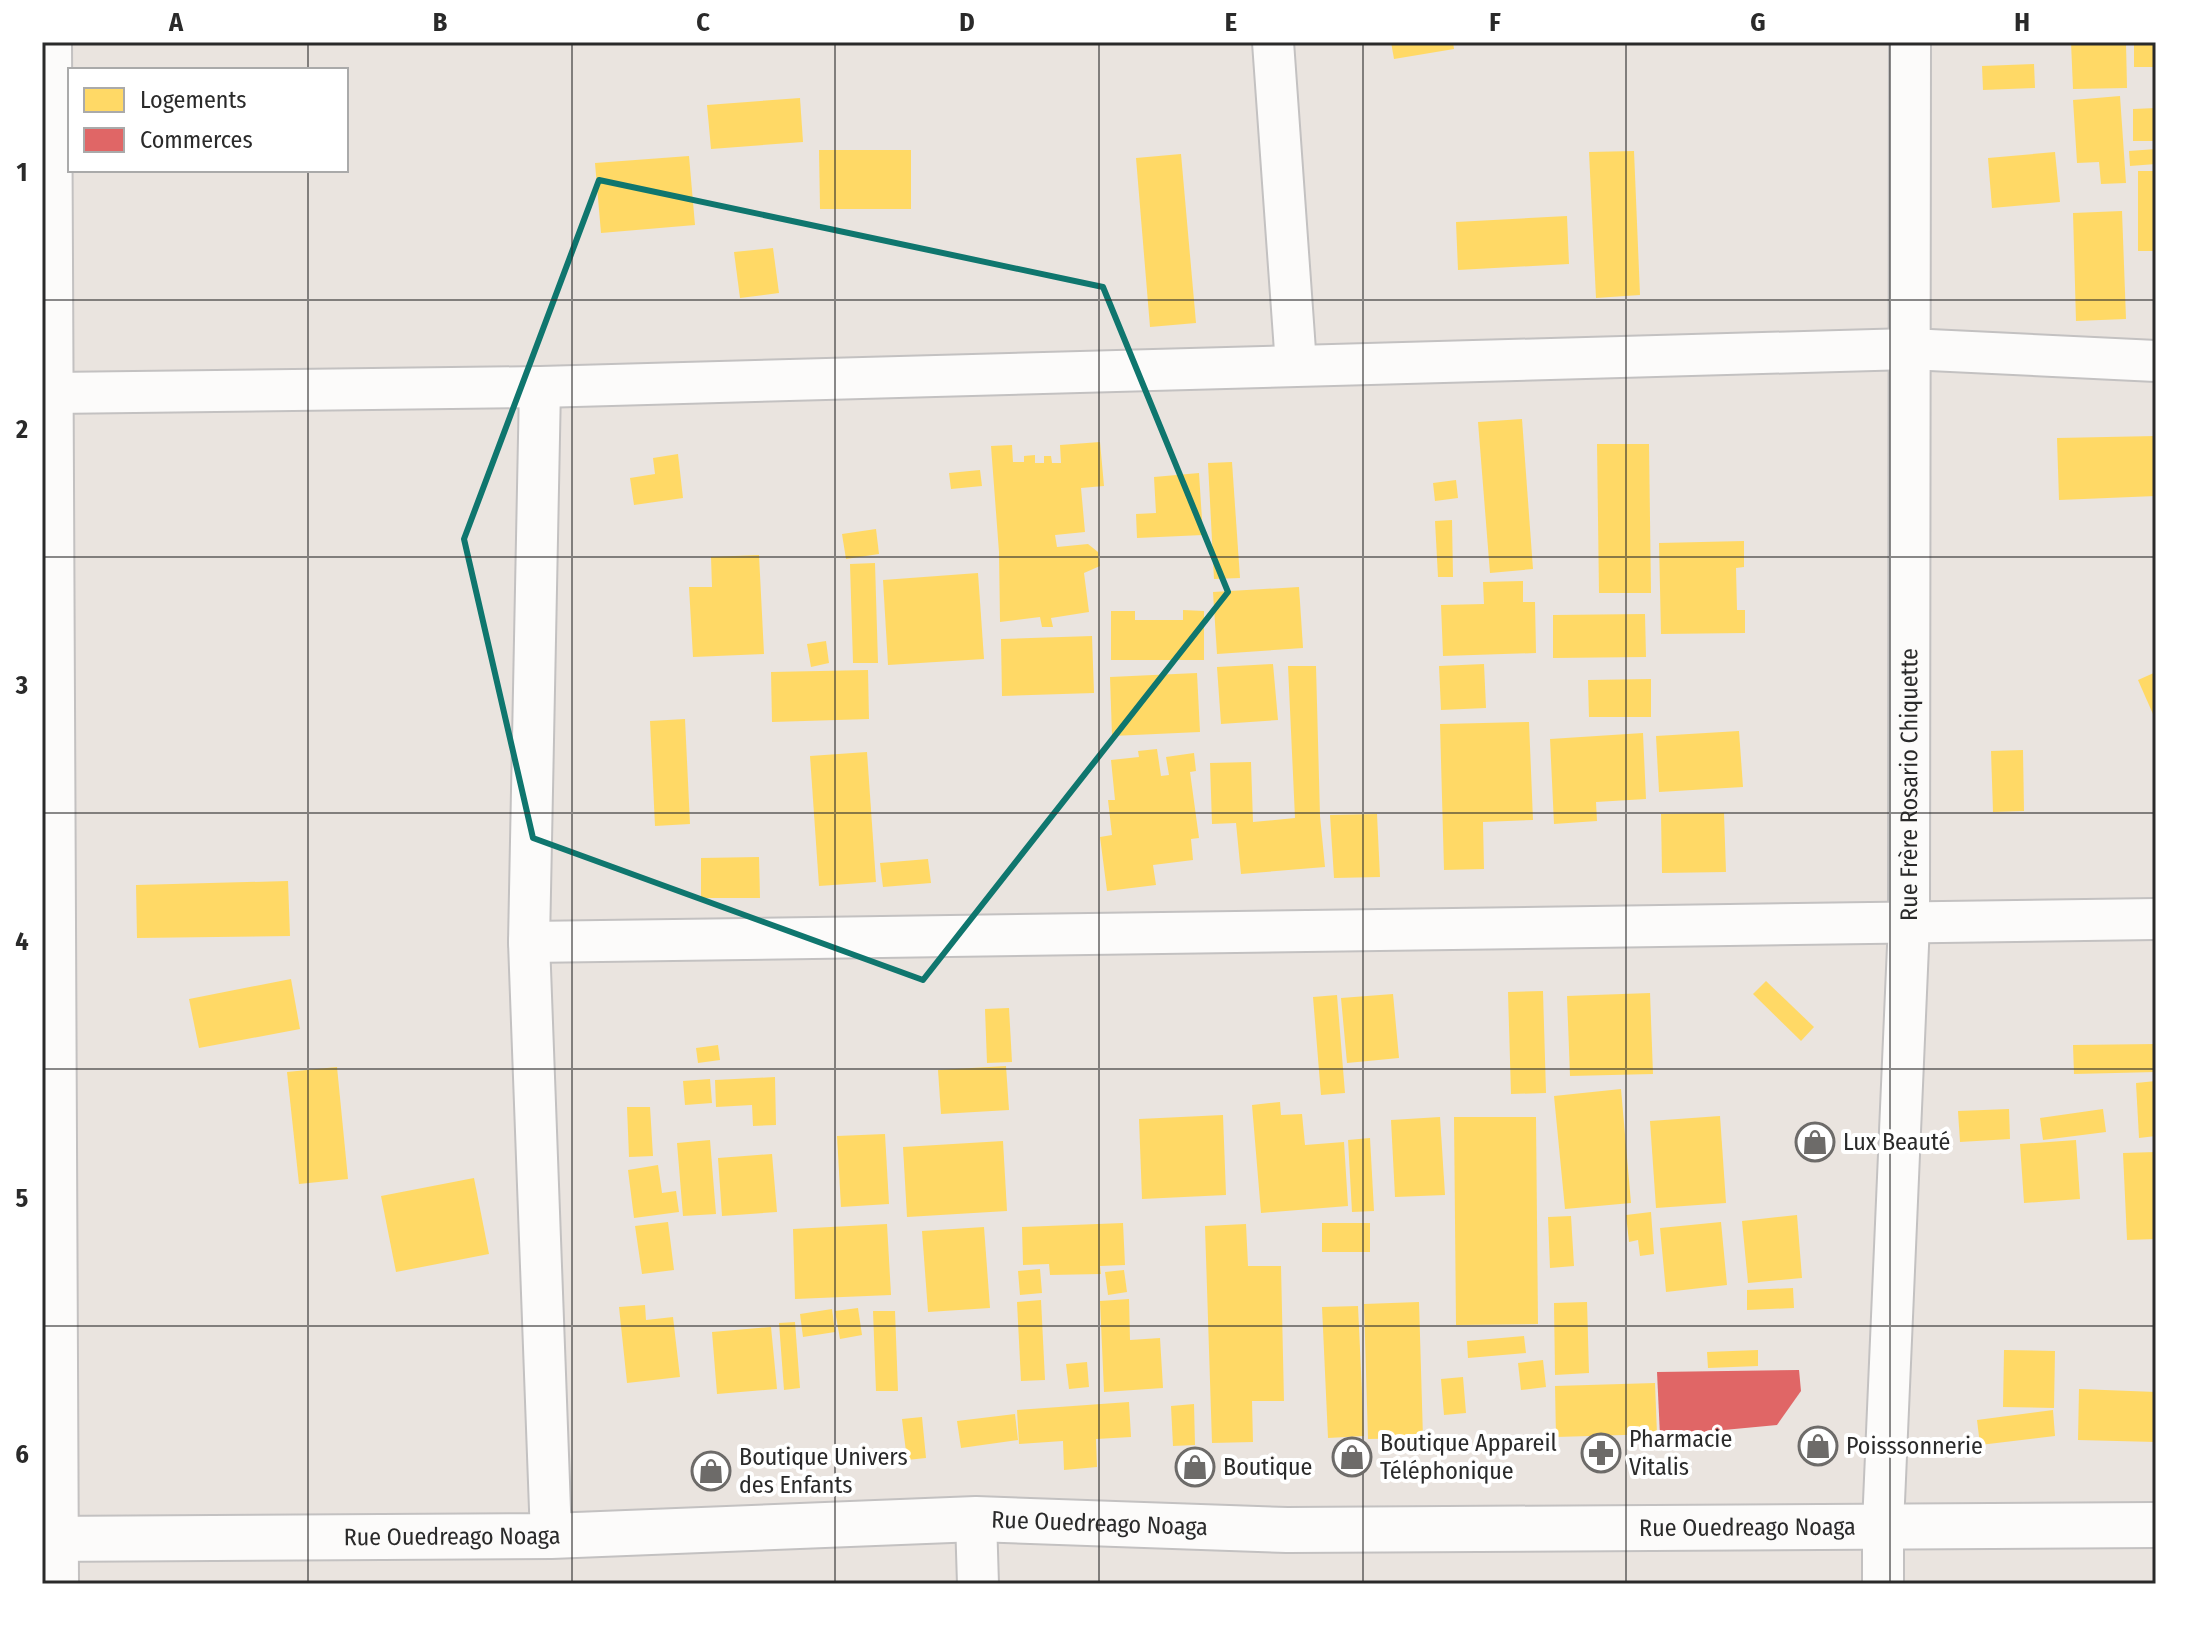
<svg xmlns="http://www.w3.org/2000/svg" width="2198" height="1626" font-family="'Fira Sans Condensed',sans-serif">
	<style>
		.homes { fill: #ffd966 }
		.shops { fill: #e06666 }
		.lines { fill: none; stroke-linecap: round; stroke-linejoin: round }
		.minor-casing { stroke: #c3c1c1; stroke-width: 44 }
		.tertiary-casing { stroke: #c3c1c1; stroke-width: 48 }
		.minor { stroke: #fcfbfa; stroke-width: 40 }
		.tertiary { stroke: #fcfbfa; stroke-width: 44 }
		.marked { fill: none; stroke: #0f766e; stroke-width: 6; stroke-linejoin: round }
		.grid { fill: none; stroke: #2a2a2a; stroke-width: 2; stroke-opacity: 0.55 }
		.labels { text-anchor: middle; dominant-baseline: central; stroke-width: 8; stroke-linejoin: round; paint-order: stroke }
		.street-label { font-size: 24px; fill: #2a2a2a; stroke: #fff }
		.poi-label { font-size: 24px; fill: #2a2a2a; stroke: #fff; text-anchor: start }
		.neatline { fill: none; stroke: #2a2a2a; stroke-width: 3 }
		.grid-label { font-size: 26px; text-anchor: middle; font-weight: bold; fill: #2a2a2a }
	</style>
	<rect width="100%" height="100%" fill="#eae4df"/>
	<g class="homes">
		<path d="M1391,42h62l1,7 -60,10z"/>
		<path d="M2071,42h55l1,46 -54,1z"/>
		<rect x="2134" y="42" width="19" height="25"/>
		<path d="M2034,64l1,24 -52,2 -1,-24z"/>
		<path d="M2120,96l6,87 -25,1 -2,-22 -22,1 -4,-63z"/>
		<path d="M800,98l3,44 -92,7 -4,-44z"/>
		<path d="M2156,108v33h-23v-32z"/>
		<path d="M2156,149v15l-26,2 -1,-15z"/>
		<path d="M819,150h92v59h-91z"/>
		<path d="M1634,151l6,144 -44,3 -7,-146z"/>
		<path d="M2055,152l5,50 -68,6 -4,-50z"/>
		<path d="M1181,154l15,169 -46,4 -14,-169z"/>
		<path d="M689,156l6,69 -94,8 -6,-70z"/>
		<rect x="2138" y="171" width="18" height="80"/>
		<path d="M2122,211l4,108 -50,2 -3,-108z"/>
		<path d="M1567,216l2,48 -111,6 -2,-48z"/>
		<path d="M773,248l6,45 -39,5 -6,-46z"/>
		<path d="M1522,419l11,150 -43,4 -12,-151z"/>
		<path d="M2156,436v60l-97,4 -2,-62z"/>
		<path d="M1100,442l4,44 -23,2 4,44 -30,3 2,12 31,-3 10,8 2,14 -16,7 5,39 -38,6 2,9h-11l-2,-10 -40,5 -1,-70 -8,-106 21,-1 1,17h11v-6l11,-1v8h9v-7h7l1,7h9l-1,-18z"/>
		<path d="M1597,444h52l2,149h-52z"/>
		<path d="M678,454l5,44 -49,7 -4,-27 25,-4 -2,-16z"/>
		<path d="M1232,462l8,116 -26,1 -6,-116z"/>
		<path d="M980,470l2,16 -31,3 -2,-16z"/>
		<path d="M1199,473l4,62 -66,3 -1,-24 20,-1 -2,-36z"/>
		<path d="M1456,480l2,18 -23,3 -2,-18z"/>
		<path d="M1452,520l1,57h-15l-3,-56z"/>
		<path d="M876,529l3,25 -33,5 -4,-25z"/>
		<path d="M1744,541v26l-8,1 1,42h8v23l-84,1 -2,-91z"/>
		<path d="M759,555l5,99 -71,3 -4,-70h23l-1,-30z"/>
		<path d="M875,563l3,100h-25l-3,-99z"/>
		<path d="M978,573l6,86 -96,6 -5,-85z"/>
		<path d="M1523,581v21h12l1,51 -93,3 -2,-51 43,-1 -1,-22z"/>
		<path d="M1299,587l4,61 -86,6 -4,-62z"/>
		<path d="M1183,610l21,1v49h-93v-49h24v9h48z"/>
		<path d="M1645,614l1,43 -93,1v-43z"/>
		<path d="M1092,636l2,57 -92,3 -1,-57z"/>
		<path d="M826,641l3,22 -18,4 -4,-23z"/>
		<path d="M1273,664l5,56 -57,4 -4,-57z"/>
		<path d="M1484,664l2,44 -45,2 -2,-44z"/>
		<path d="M1288,666h28l4,150 5,51 -84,7 -5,-51 -24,1 -2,-61 41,-1 2,60 42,-4z"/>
		<path d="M868,670l1,49 -97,3 -1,-50z"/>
		<path d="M2156,672v49l-18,-41z"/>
		<path d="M1197,673l3,59 -88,4 -2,-59z"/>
		<path d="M1651,679v38h-62l-1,-37z"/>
		<path d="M685,719l5,105 -35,2 -5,-105z"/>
		<path d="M1529,722l4,98 -50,2 1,47 -40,1 -4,-146z"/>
		<path d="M1739,731l4,56 -84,5 -3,-56z"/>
		<path d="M1643,733l3,66 -50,3 1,19 -43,3 -4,-85z"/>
		<path d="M1157,749l4,27 8,-1 -3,-18 28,-4 2,18 -6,1 9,66 -8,1 2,21 -40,5 3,20 -49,6 -7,-54 12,-2 -4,-35h7l-4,-40 28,-3 -1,-6z"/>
		<path d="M2023,750l1,61 -31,1 -2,-61z"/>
		<path d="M867,752l9,130 -57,4 -9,-130z"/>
		<path d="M1724,813l2,59 -64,1 -1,-59z"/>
		<path d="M1377,814l3,63 -46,1 -4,-63z"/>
		<path d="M759,857l1,41h-59v-40z"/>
		<path d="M928,859l3,24 -48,4 -3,-24z"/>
		<path d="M288,881l2,55 -153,2 -1,-53z"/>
		<path d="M291,979l9,50 -101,19 -10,-49z"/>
		<path d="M1766,981l48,46 -13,14 -48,-47z"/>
		<path d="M1543,991l3,102 -35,1 -3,-102z"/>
		<path d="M1650,993l3,81 -83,2 -3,-80z"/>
		<path d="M1393,994l6,64 -52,5 -6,-65z"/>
		<path d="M1337,995l8,98 -24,2 -8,-98z"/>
		<path d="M1009,1008l3,54 -25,1 -2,-54z"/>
		<path d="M2156,1044v28l-82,2 -1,-29z"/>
		<path d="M718,1045l2,15 -22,3 -2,-15z"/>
		<path d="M1006,1066l3,44 -68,4 -3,-44z"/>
		<path d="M337,1067l11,112 -49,5 -12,-112z"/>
		<path d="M775,1077l1,48 -23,1 -1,-21 -36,2 -1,-27z"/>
		<path d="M710,1079l2,24 -27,2 -2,-24z"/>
		<path d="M2156,1081v55l-17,2 -3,-55z"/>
		<path d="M1621,1089l10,114 -66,6 -11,-113z"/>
		<path d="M1280,1102l1,13 21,-1 3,31 39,-3 4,64 -87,7 -9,-108z"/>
		<path d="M627,1107h23l3,49 -24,1z"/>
		<path d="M2009,1109l1,30 -50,3 -2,-31z"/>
		<path d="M2103,1109l3,23 -63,8 -3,-22z"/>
		<path d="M1223,1115l3,80 -84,4 -3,-80z"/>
		<path d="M1720,1116l6,87 -70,5 -6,-87z"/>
		<path d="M1440,1117l5,78 -50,2 -4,-77z"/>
		<path d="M1454,1117h82l2,207 -82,1z"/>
		<path d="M885,1134l4,70 -48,3 -4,-71z"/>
		<path d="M1370,1138l4,73 -22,1 -4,-72z"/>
		<path d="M710,1140l6,74 -33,2 -6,-73z"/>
		<path d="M2076,1140l4,59 -56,4 -4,-59z"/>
		<path d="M1003,1141l4,70 -100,6 -4,-70z"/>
		<path d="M2156,1152v87l-29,1 -4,-87z"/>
		<path d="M772,1154l5,58 -55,4 -4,-58z"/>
		<path d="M658,1165l4,28 14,-2 3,21 -45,6 -6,-48z"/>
		<path d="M474,1178l15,76 -93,18 -15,-76z"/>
		<path d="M1651,1212l3,42 -14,2 -2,-16 -9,2 -3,-27z"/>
		<path d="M1797,1215l5,63 -54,5 -6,-62z"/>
		<path d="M1571,1216l3,50 -24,2 -2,-51z"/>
		<path d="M668,1222l6,48 -32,4 -7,-48z"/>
		<path d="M1721,1222l6,63 -61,7 -6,-64z"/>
		<path d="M1123,1223l2,42 -25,1 1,8 -51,1 -1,-11 -26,1 -1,-38z"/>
		<rect x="1322" y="1223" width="48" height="29"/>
		<path d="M887,1224l4,71 -96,4 -2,-70z"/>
		<path d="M1246,1224l2,42h33l3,135h-32l1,41 -41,1 -7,-217z"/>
		<path d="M984,1227l6,81 -62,4 -6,-81z"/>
		<path d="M1040,1269l2,24 -22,2 -2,-24z"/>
		<path d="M1124,1270l3,22 -19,3 -3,-23z"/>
		<path d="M1793,1288l1,20 -47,2v-20z"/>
		<path d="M1129,1299l1,41 30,-2 3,50 -59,4 -4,-91z"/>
		<path d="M1041,1300l4,80 -24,1 -4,-79z"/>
		<path d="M1419,1302l4,136 -55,1 -4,-135z"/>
		<path d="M1587,1302l2,71 -34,2 -1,-72z"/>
		<path d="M645,1305l1,15 27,-3 7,60 -53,6 -8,-76z"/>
		<path d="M1358,1306l6,130 -36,2 -6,-131z"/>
		<path d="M858,1308l4,27 -22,4 -5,-28z"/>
		<path d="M832,1309l3,23 -32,5 -3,-23z"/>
		<path d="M873,1311h22l3,80h-22z"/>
		<path d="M795,1322l5,66 -16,2 -5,-67z"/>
		<path d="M771,1327l6,62 -60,5 -5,-62z"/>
		<path d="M1524,1336l2,17 -58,5 -1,-17z"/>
		<path d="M1758,1350v16l-50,2 -1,-16z"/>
		<path d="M2004,1350l51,1 -1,57 -51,-1z"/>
		<path d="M1543,1360l3,27 -25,3 -3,-27z"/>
		<path d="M1087,1362l2,25 -20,2 -3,-25z"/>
		<path d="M1463,1377l3,36 -22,2 -3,-36z"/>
		<path d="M1655,1383l2,51 -101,3 -1,-51z"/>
		<path d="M2079,1389l77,3v50l-78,-2z"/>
		<path d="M1129,1402l2,35 -35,2 1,28 -33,3 -1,-29 -44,3 -2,-34z"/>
		<path d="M1194,1404l1,41 -22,1 -2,-40z"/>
		<path d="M2053,1410l2,26 -75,9 -3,-25z"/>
		<path d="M1015,1414l3,26 -57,8 -4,-27z"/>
		<path d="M922,1417l4,41 -19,2 -5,-41z"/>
	</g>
	<path class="shops" d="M1799,1370l2,21 -24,34 -117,11 -3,-64z"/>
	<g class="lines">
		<g class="minor-casing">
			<g id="minor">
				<path d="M51,42l7,1542"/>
				<path d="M1273,42l23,323"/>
				<path d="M540,387l-11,555 22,594"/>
				<path d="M53,393l487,-6 1369,-38 247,12"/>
				<path d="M529,942l1627,-23"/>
				<path d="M976,1519l2,65"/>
				<path id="s1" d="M1883,1584v-59l26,-602 1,-881"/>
			</g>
		</g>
		<g class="tertiary-casing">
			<g id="tertiary">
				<path id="s2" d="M42,1539l509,-3 425,-17 311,11 869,-5"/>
			</g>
		</g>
		<use href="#minor" class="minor"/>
		<use href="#tertiary" class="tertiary"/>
	</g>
	<path class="marked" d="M599,180l504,107 125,305 -305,388 -390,-142 -69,-299z"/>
	<path class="grid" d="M308,42v28M572,42v1542M835,42v1542M1099,42v1542M1363,42v1542M1626,42v1542M1890,42v1542M308,170v1414M42,300h2114M42,557h2114M42,813h2114M42,1069h2114M42,1326h2114"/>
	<defs>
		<g id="shop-ring" transform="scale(2)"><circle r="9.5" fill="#fff" stroke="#6d6b69" stroke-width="1.5"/><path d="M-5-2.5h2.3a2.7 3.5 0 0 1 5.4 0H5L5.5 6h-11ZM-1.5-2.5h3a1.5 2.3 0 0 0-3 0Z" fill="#6d6b69"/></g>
		<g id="pharmacy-ring" transform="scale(2)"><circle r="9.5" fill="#fff" stroke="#6d6b69" stroke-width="1.5"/><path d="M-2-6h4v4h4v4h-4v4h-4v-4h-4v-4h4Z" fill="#6d6b69"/></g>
	</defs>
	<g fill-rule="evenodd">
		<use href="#shop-ring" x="1815" y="1142"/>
		<use href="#shop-ring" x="1818" y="1446"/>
		<use href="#pharmacy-ring" x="1601" y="1453"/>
		<use href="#shop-ring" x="1352" y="1457"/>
		<use href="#shop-ring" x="1195" y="1467"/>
		<use href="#shop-ring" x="711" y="1471"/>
	</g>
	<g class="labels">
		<g class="street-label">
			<text stroke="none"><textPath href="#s1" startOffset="800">Rue Frère Rosario Chiquette</textPath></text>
			<text stroke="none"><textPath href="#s2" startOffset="1058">Rue Ouedreago Noaga</textPath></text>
			<text stroke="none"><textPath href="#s2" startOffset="1706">Rue Ouedreago Noaga</textPath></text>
			<text stroke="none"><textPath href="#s2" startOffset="410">Rue Ouedreago Noaga</textPath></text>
		</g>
		<g class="poi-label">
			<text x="1843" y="1142">Lux Beauté</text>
			<text x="1629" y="1439">Pharmacie<tspan x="1629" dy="28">Vitalis</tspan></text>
			<text x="1380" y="1443">Boutique Appareil<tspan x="1380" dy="28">Téléphonique</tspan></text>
			<text x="1846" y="1446">Poisssonnerie</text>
			<text x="739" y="1457">Boutique Univers<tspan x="739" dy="28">des Enfants</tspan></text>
			<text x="1223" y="1467">Boutique</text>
		</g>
	</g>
	<rect width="2198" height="1626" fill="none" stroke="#ffffff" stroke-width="88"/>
	<rect x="68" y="68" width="280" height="104" fill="#ffffff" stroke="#aaaaaa" stroke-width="2"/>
	<rect x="84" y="88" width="40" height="24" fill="#ffd966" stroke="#aaaaaa" stroke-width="2"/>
	<text x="140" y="108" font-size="24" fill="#2a2a2a">Logements</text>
	<rect x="84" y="128" width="40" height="24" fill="#e06666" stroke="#aaaaaa" stroke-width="2"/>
	<text x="140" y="148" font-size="24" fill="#2a2a2a">Commerces</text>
	<rect x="44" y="44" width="2110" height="1538" class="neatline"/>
	<g class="grid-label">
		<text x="176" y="31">A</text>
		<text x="440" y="31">B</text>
		<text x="703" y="31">C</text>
		<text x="967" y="31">D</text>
		<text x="1231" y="31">E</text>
		<text x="1495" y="31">F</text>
		<text x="1758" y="31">G</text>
		<text x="2022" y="31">H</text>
		<text x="22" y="181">1</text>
		<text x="22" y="438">2</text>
		<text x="22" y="694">3</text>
		<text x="22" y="950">4</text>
		<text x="22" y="1207">5</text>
		<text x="22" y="1463">6</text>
	</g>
</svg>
